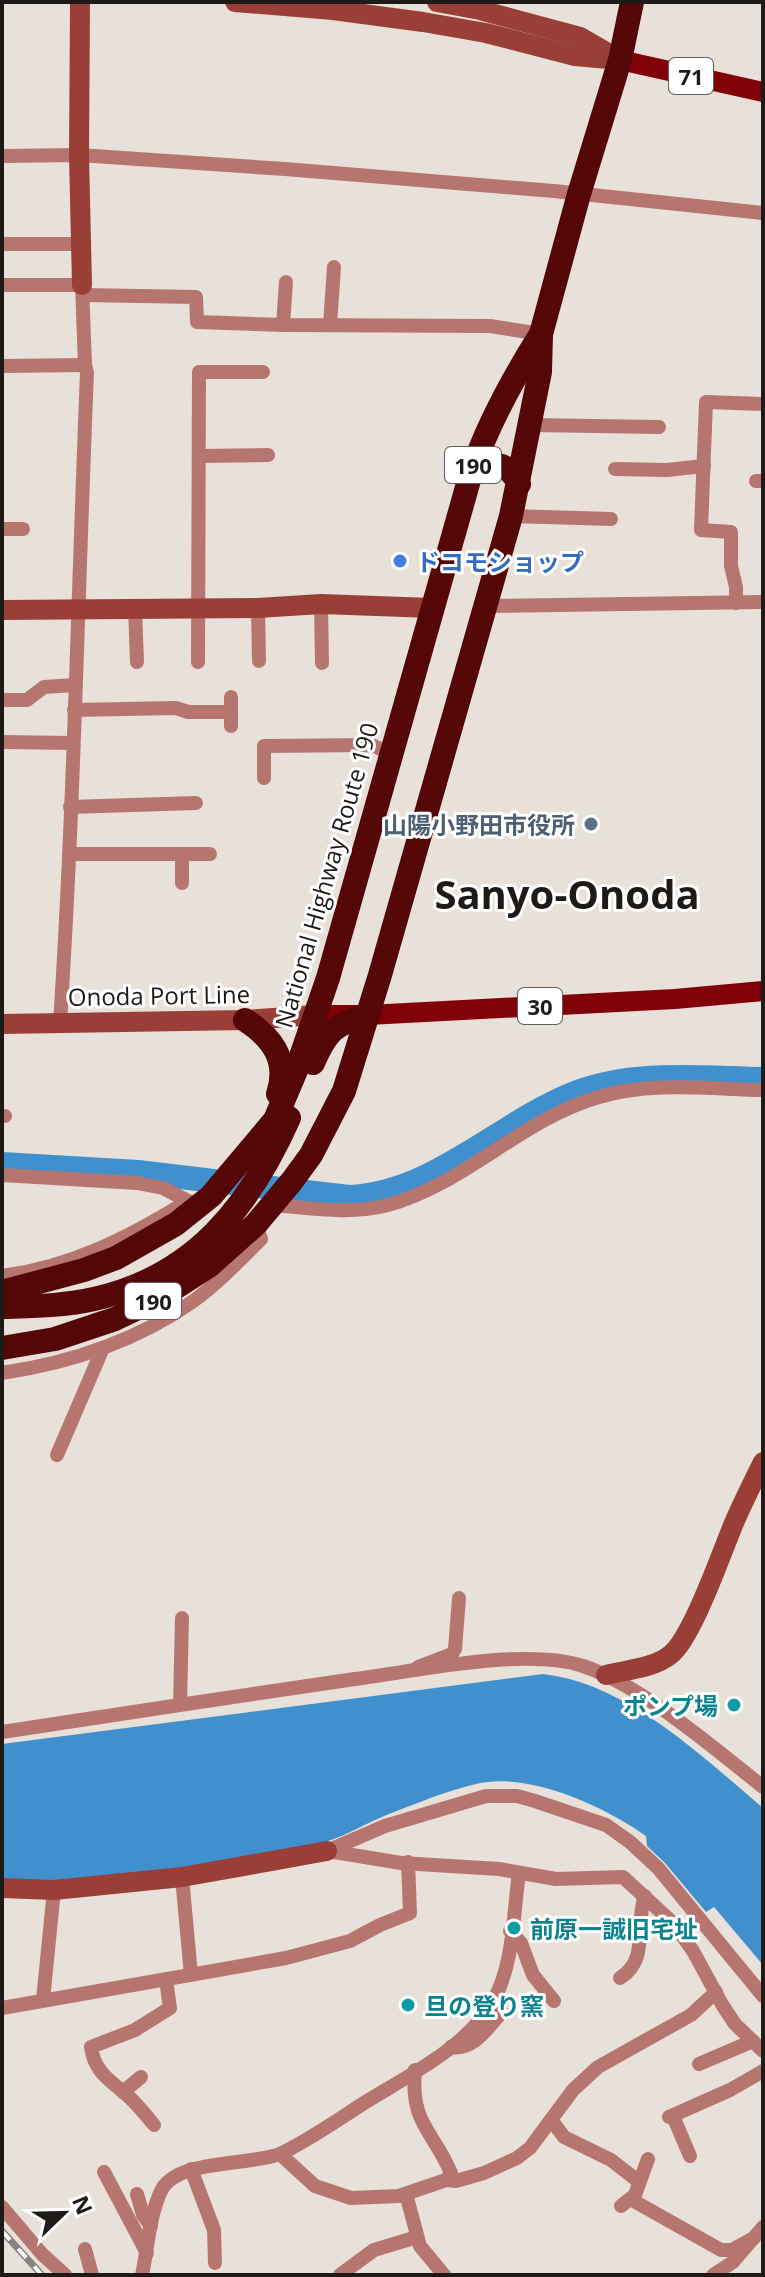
<svg xmlns="http://www.w3.org/2000/svg" width="765" height="2277" font-family="'Open Sans','Noto Sans JP',sans-serif">
	<style>
		.water { fill: #4190ce }
		.lines { fill: none; stroke-linecap: round; stroke-linejoin: round }
		.river { stroke: #4190ce; stroke-width: 24 }
		.street { stroke: #b6766f; stroke-width: 14 }
		.secondary { stroke: #9a3f37; stroke-width: 20 }
		.primary { stroke: #820109; stroke-width: 20 }
		.highway { stroke: #550607; stroke-width: 24 }
		.rail-casing { stroke: #88837e; stroke-width: 7 }
		.rail { stroke: #fff; stroke-width: 4; stroke-dasharray: 12; stroke-linecap: butt }
		.shop-dot { fill: #3f7fe0; stroke: #fff; stroke-width: 3 }
		.service-dot { fill: #5c6f8a; stroke: #fff; stroke-width: 3 }
		.culture-dot { fill: #0f9aa8; stroke: #fff; stroke-width: 3 }
		.labels { text-anchor: middle; dominant-baseline: central; stroke-width: 6; stroke-linejoin: round; paint-order: stroke }
		.shield { fill: #fff; stroke: #615f5d; stroke-width: 2 }
		.shield-label { font-size: 22px; font-weight: bold; fill: #1d1a18 }
		.shop-label { font-size: 24px; font-weight: bold; fill: #366cbe; stroke: #fff; text-anchor: start }
		.service-label { font-size: 24px; font-weight: bold; fill: #4e5e75; stroke: #fff; text-anchor: end }
		.street-label { font-size: 24px; fill: #1d1a18; stroke: #fff }
		.culture-label { font-size: 24px; font-weight: bold; fill: #0d838f; stroke: #fff; text-anchor: start }
		.town-label { font-size: 40px; font-weight: bold; fill: #1d1a18; stroke: #fff }
	</style>
	<rect width="100%" height="100%" fill="#e8e1d9"/>
	<path class="water" d="M543,1674c83,9 159,82 220,134v157l-49,-58 -8,5 -41,-49 -18,-17 -1,-10c-42,-30 -118,-65 -170,-52 -31,7 -63,21 -92,32 -19,8 -37,19 -56,25 -21,6 -44,9 -66,13 -80,16 -179,31 -260,26v-136z"/>
	<g class="lines">
		<path class="river" d="M2,1164l136,8 211,25c86,-4 148,-73 226,-104 59,-23 126,-15 188,-14"/>
		<g class="street">
			<path d="M2,156l77,-1 206,14 269,22 209,22"/>
			<path d="M2,244h81"/>
			<path d="M2,285h80l3,80 2,8c-9,217 -13,434 -27,650"/>
			<path d="M83,295l113,2 1,25 86,3 207,1 51,8"/>
			<path d="M283,325l3,-43"/>
			<path d="M330,325l4,-58"/>
			<path d="M2,366l83,-1"/>
			<path d="M530,425l129,2"/>
			<path d="M200,456l68,-1"/>
			<path d="M615,469l52,1 37,-4"/>
			<path d="M756,481h7"/>
			<path d="M511,516l100,3"/>
			<path d="M2,529h21"/>
			<path d="M736,603v-16l-5,-21v-34l-30,-2 5,-128 57,2"/>
			<path d="M321,604l1,59"/>
			<path d="M484,606l279,-4"/>
			<path d="M135,608l2,54"/>
			<path d="M258,608l1,53"/>
			<path d="M198,662l1,-290h64"/>
			<path d="M231,697v29"/>
			<path d="M2,700h25l17,-13 31,-2"/>
			<path d="M74,710l102,-2 12,4h43"/>
			<path d="M2,742l70,1"/>
			<path d="M264,778v-32l108,-1 19,9"/>
			<path d="M70,807l126,-4"/>
			<path d="M71,854h139"/>
			<path d="M182,854v29"/>
			<path d="M2,1116h3"/>
			<path d="M2,1175l135,8 26,5 25,13"/>
			<path d="M273,1205c37,3 78,10 115,0 77,-21 134,-86 211,-108 52,-16 111,-8 164,-7"/>
			<path d="M2,1276c69,-9 128,-39 186,-75l5,2"/>
			<path d="M2,1373c67,-10 134,-32 190,-71 25,-18 47,-41 69,-63l-5,-15"/>
			<path d="M57,1455l46,-107"/>
			<path d="M418,1667l34,-13 3,-5 4,-51"/>
			<path d="M180,1704l2,-86"/>
			<path d="M2,1732c118,-18 235,-36 353,-53 62,-8 171,-32 228,-13 58,19 131,82 180,121"/>
			<path d="M327,1851l58,-25 101,-30h31l18,5 71,24 24,17 28,26 105,128"/>
			<path d="M328,1851l73,12 98,6 57,10 67,-2 51,47 19,27 30,55 12,18 28,27"/>
			<path d="M182,1877l9,98"/>
			<path d="M510,1931l11,12 12,32 21,26"/>
			<path d="M620,1978c30,-19 14,-52 25,-82"/>
			<path d="M43,2000l11,-110"/>
			<path d="M2,2008l284,-50 64,-17 30,-16 30,-12 -2,-51"/>
			<path d="M451,2047c23,4 37,-20 51,-35"/>
			<path d="M699,2064l54,-23"/>
			<path d="M415,2070c-5,54 18,60 36,103l-5,7"/>
			<path d="M123,2092l18,-15"/>
			<path d="M673,2116l17,40"/>
			<path d="M669,2117l61,-27 33,-19"/>
			<path d="M552,2121l12,16 47,23 27,21"/>
			<path d="M154,2125c-8,-10 -16,-20 -26,-29 -17,-15 -34,-24 -37,-49l44,-17 35,-22 -4,-28"/>
			<path d="M280,2154l35,32 36,12 48,-2 47,-16 10,1 28,-8 33,-15 13,-10 43,-58 25,-23 93,-52 25,-23"/>
			<path d="M191,2169l23,61 1,33"/>
			<path d="M104,2172l43,81"/>
			<path d="M137,2194l6,21 8,11"/>
			<path d="M406,2194l14,52 24,29"/>
			<path d="M632,2200l89,50h11l22,-12"/>
			<path d="M621,2206l14,-11 13,-36"/>
			<path d="M2,2207l40,47 23,21"/>
			<path d="M85,2249l7,26"/>
			<path d="M142,2275c6,-28 7,-58 19,-84 15,-32 87,-25 119,-37 29,-14 56,-33 84,-51 42,-26 103,-56 128,-100 22,-37 21,-88 27,-130"/>
			<path d="M340,2275l34,-25 43,-13"/>
			<path d="M713,2275l20,-13 30,-35"/>
		</g>
		<g class="secondary">
			<path d="M80,2l-1,153 3,130"/>
			<path d="M235,2l98,8 90,12 63,11 89,23 45,4"/>
			<path d="M437,2l43,8 100,27 33,19"/>
			<path d="M2,610l256,-2 63,-4 111,4"/>
			<path d="M2,1024l243,-4 71,-5"/>
			<path d="M606,1675c20,-5 48,-7 64,-20 22,-16 52,-104 64,-132 9,-21 19,-41 29,-61"/>
			<path d="M2,1888l52,2 128,-13 145,-26"/>
		</g>
		<g class="primary">
			<path d="M620,60l143,32"/>
			<path d="M316,1015h52l307,-16 88,-8"/>
		</g>
		<g class="highway">
			<path d="M471,473c19,-13 37,-12 48,11"/>
			<path d="M245,1020c28,18 44,41 33,74"/>
			<path d="M313,1063c14,-32 21,-39 55,-48"/>
			<path d="M2,1292l82,-22 32,-12 60,-34 35,-28 64,-76 22,-52 31,-90 143,-505c17,-49 42,-95 70,-139"/>
			<path d="M2,1307c31,-1 62,-1 92,-8 99,-22 155,-91 195,-181"/>
			<path d="M2,1348l53,-9 60,-20 46,-22 48,-31 47,-42 36,-43 19,-26 33,-64 36,-116 131,-459 29,-144 1,-38 38,-140 41,-134 12,-58"/>
		</g>
		<g class="rail-casing">
			<path id="rail" d="M2,2231l40,44"/>
		</g>
		<use href="#rail" class="rail"/>
	</g>
	<circle class="shop-dot" cx="400" cy="561" r="8"/>
	<circle class="service-dot" cx="591" cy="824" r="8"/>
	<g class="culture-dot">
		<circle cx="734" cy="1705" r="8"/>
		<circle cx="514" cy="1928" r="8"/>
		<circle cx="408" cy="2005" r="8"/>
	</g>
	<g class="labels">
		<g class="shield">
			<rect x="669" y="58" width="44" height="36" rx="6"/>
			<rect x="445" y="447" width="56" height="36" rx="6"/>
			<rect x="518" y="988" width="44" height="36" rx="6"/>
			<rect x="125" y="1283" width="56" height="36" rx="6"/>
		</g>
		<g class="shield-label">
			<text x="691" y="76">71</text>
			<text x="473" y="465">190</text>
			<text x="540" y="1006">30</text>
			<text x="153" y="1301">190</text>
		</g>
		<g class="shop-label">
			<text x="416" y="561">ドコモショップ</text>
		</g>
		<g class="service-label">
			<text x="575" y="824">山陽小野田市役所</text>
		</g>
		<g class="street-label">
			<text transform="translate(326 875) rotate(-74)">National Highway Route 190</text>
			<text transform="translate(159 995) rotate(-1)">Onoda Port Line</text>
		</g>
		<g class="culture-label">
			<text x="718" y="1705" text-anchor="end">ポンプ場</text>
			<text x="530" y="1928">前原一誠旧宅址</text>
			<text x="424" y="2005">旦の登り窯</text>
		</g>
		<g class="town-label">
			<text x="567" y="893">Sanyo-Onoda</text>
		</g>
	</g>
	<rect width="765" height="2277" fill="none" stroke="#1d1a18" stroke-width="8"/>
	<g transform="translate(64 2213) rotate(67)" stroke="#ffffff" stroke-width="6" paint-order="stroke">
	<path d="M0-6L14 30L0 20L-14 30Z" fill="#1d1a18"/>
	<text y="-12" font-size="22" font-weight="bold" text-anchor="middle" fill="#1d1a18">N</text>
	</g>
</svg>
